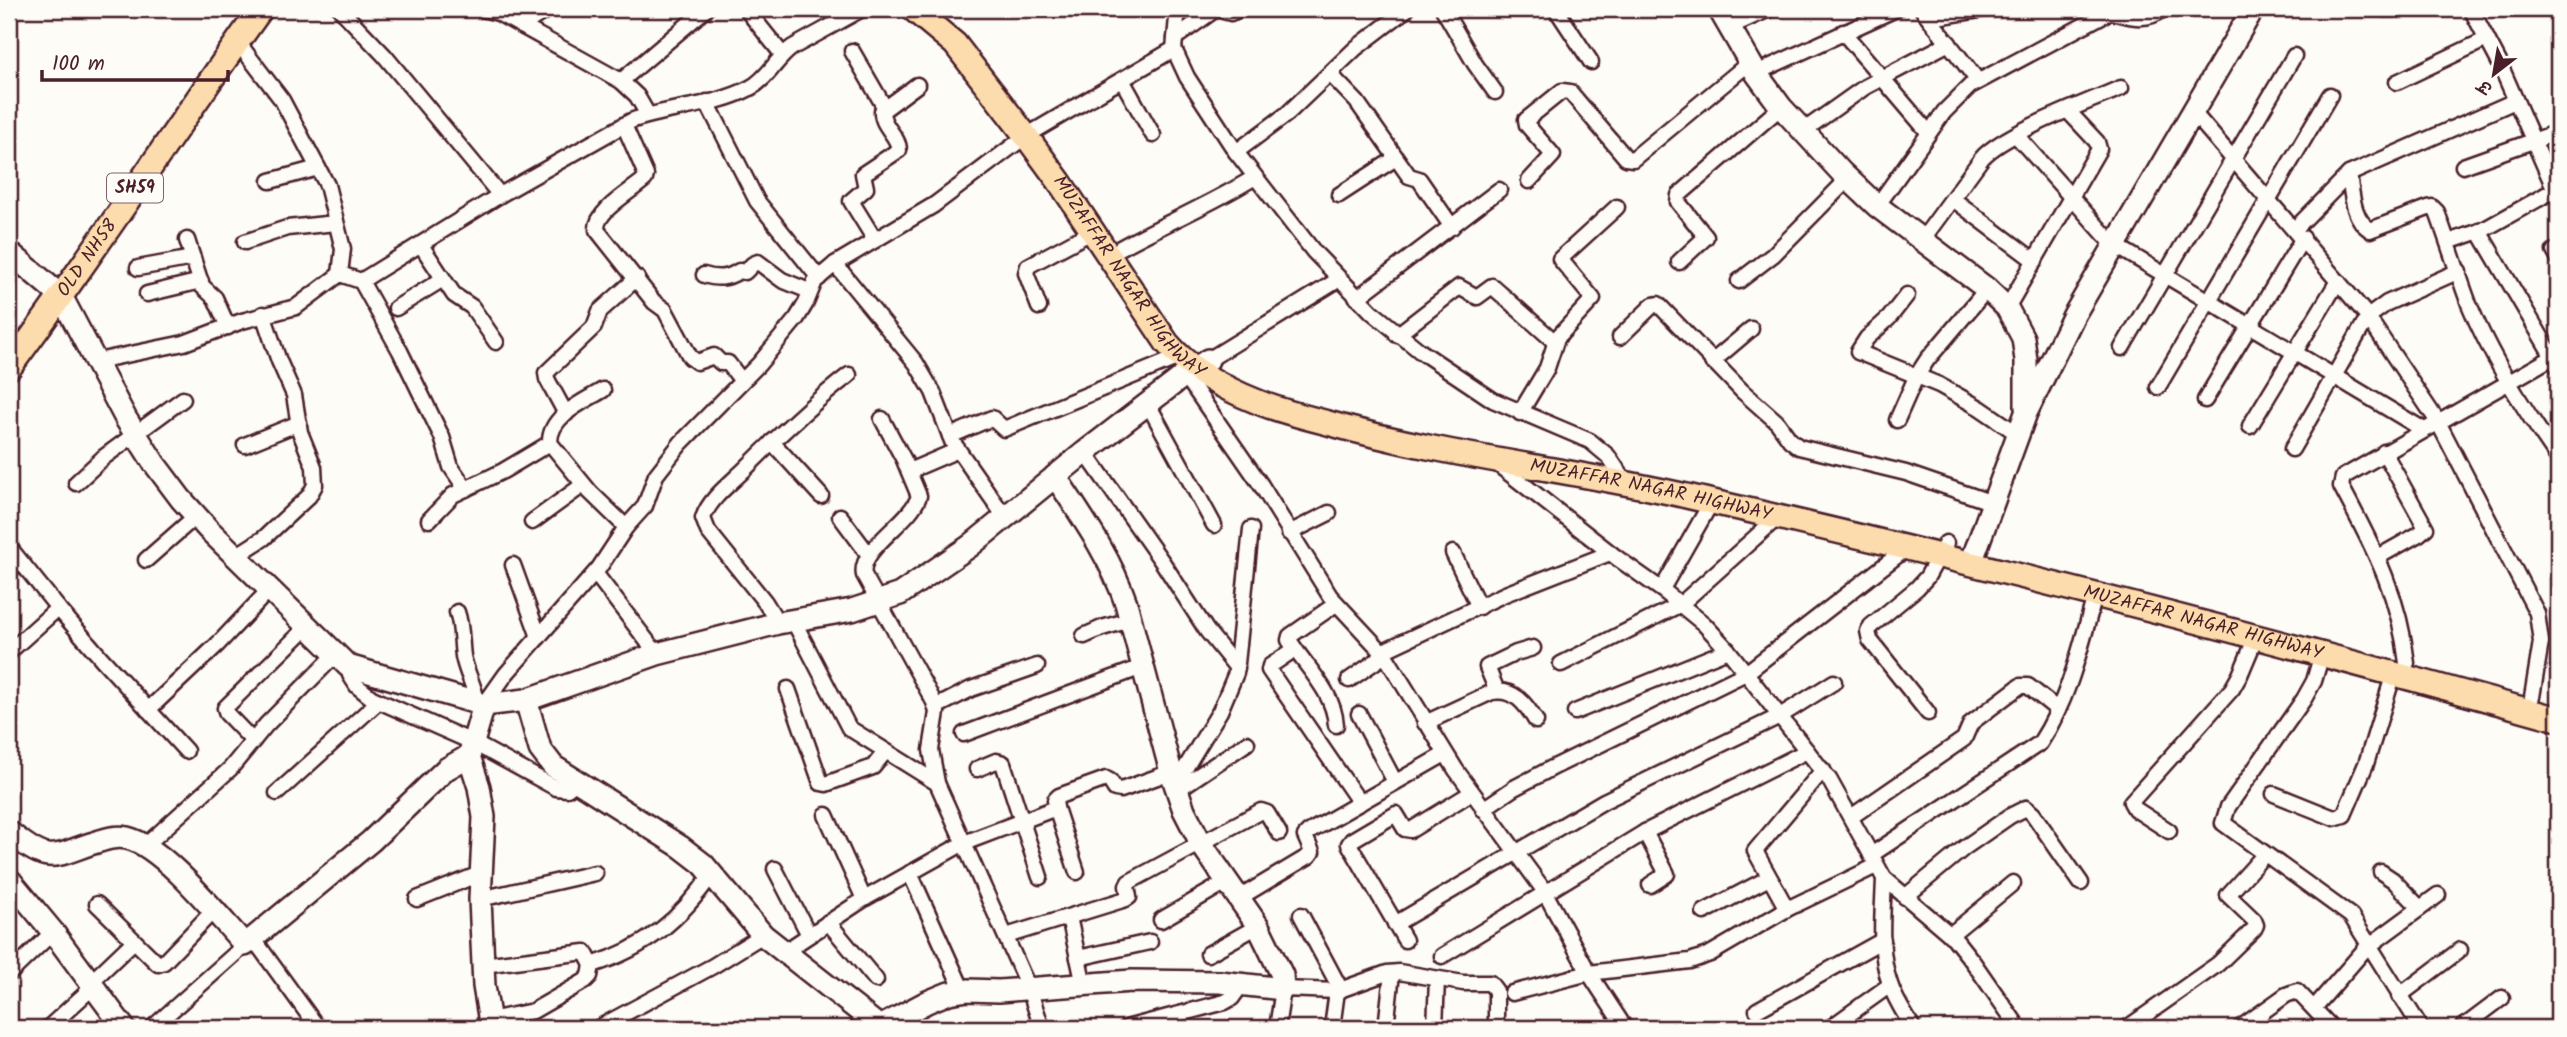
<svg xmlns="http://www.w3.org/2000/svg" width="2567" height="1037" font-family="Kalam,'Playpen Sans Deva',sans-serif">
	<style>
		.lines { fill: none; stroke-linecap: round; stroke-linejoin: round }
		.street-casing { stroke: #4a1f2b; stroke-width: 19 }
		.secondary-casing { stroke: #4a1f2b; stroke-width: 26 }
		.primary-casing { stroke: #4a1f2b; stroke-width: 28 }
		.street { stroke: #fdfcf7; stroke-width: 14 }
		.secondary { stroke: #fdfcf7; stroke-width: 21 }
		.primary { stroke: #fcdcac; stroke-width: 23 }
		.labels { text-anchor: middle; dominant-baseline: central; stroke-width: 6; stroke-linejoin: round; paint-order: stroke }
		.shield { fill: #fdfcf7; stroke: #806168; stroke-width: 2 }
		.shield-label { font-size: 18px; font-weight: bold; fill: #4a1f2b }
		.street-label { font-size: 19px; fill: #4a1f2b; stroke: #fdfcf7 }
	</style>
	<rect width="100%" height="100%" fill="#fdfcf7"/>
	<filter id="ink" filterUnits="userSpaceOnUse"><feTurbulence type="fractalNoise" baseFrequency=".0143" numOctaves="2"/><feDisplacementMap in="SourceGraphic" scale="14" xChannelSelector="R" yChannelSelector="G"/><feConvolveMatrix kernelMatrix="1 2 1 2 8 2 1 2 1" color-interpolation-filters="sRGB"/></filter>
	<g filter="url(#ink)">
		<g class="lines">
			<g class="street-casing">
				<g id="street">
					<path d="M340,9l44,46 116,140"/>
					<path d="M482,9l16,4 123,68 16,15 11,19"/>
					<path d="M746,9l36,45"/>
					<path d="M1443,9l32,55 20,28"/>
					<path d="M1556,9l35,53"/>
					<path d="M1922,9l56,72"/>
					<path d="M2102,9c20,6 44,15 61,0"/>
					<path d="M2385,9h8"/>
					<path d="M2471,9l28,53 59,135"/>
					<path d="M2555,9l3,6"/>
					<path d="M1930,18l55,-9"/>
					<path d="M521,26l27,-17"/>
					<path d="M1729,27l40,-18"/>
					<path d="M1843,32l86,101"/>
					<path d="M1175,38l41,-29 15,4 9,-4"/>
					<path d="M237,41l45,59 45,85 16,64 -3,25"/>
					<path d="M1174,49l13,28 49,75 78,100 58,60 48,39 73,49 97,41 18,15 17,25"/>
					<path d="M852,51l33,57"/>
					<path d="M1756,73l140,-64"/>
					<path d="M1330,74l27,28 52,74 10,3 33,48"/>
					<path d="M1122,80l31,55"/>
					<path d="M621,81l85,-72"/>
					<path d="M2397,82l90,-43"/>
					<path d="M707,102l50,99 62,77"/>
					<path d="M2192,111l173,202 73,109 99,191 4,29 -9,55"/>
					<path d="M624,125l22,50 -1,4c-13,12 -50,32 -48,51l57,72 11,8 25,47 7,5 17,-6 7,7h7l14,18"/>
					<path d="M1803,131l62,-44 84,-44"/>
					<path d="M2016,135l97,109 311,186"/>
					<path d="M1236,152l51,-38 69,-66 51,-39"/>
					<path d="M2463,166l95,-34"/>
					<path d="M2349,174c3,19 3,44 21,56l58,-22 4,-1 5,5c11,30 21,62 32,92 22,54 56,107 89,154"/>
					<path d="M270,181l48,-13"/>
					<path d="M1529,181l24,-26 -26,-30 -1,-5 36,-29 8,1 56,66 7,1 116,-96"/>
					<path d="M1339,195l57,-37"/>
					<path d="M1953,199l82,62"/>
					<path d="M1877,206l67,-94 26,-26 139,-74"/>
					<path d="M2295,229l54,-55 166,-73"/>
					<path d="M2479,231l74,126"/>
					<path d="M187,240l15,46 13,12 13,29"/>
					<path d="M875,240l-24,-39 15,-13 -3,-14 36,-24c0,-14 -18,-24 -17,-39l35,-26"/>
					<path d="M1922,240l60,-82c22,-25 106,-56 139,-70"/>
					<path d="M245,242l42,-14 49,-5"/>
					<path d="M2448,242l35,-12 75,-42"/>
					<path d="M421,245l33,50 18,12 24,35"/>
					<path d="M1120,248c45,-25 92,-44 135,-71"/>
					<path d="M2554,251l4,7"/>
					<path d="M1679,262l27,-25 -28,-35 1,-7 102,-88"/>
					<path d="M835,264l81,99 17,29 19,49 53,76"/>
					<path d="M138,268l55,-10"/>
					<path d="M704,275c13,4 23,4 35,-4l6,1 8,-8 5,-2 24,18 27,11"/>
					<path d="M361,281l39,70 42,86 9,30 15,22"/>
					<path d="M1739,281l34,-26 75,-76"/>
					<path d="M147,294l54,-13"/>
					<path d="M1907,295l-18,23 -22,20 -9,14 81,33 41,23 38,26"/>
					<path d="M1357,298l142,-108"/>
					<path d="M1039,307l-13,-34 2,-7 65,-35"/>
					<path d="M396,308l47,-29"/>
					<path d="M2007,308l92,-159 -2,-7 -29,-31"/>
					<path d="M1397,335l62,-48 18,10 15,-11 63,56"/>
					<path d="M1620,337l33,-32 5,-1 84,87 35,31 13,18 9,7 107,26 87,30"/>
					<path d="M2122,348l172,-292"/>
					<path d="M1208,360l130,-80"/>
					<path d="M97,361l87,-18 58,-22 54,-14 44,-33 21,7 139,-86 131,-74c38,-14 83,-14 119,-33 19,-10 26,-30 43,-41l69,-38"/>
					<path d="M1712,362l39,-33"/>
					<path d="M1185,375l76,110 69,111 55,59 71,115 87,119 46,84 36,55"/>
					<path d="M2158,387l172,-292"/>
					<path d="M603,390c-20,12 -54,26 -53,53l40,49 36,35"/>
					<path d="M2205,400l98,-162"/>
					<path d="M1148,404l66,121"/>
					<path d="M1520,413l27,-45 10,-30 36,-39 -33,-40 57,-52"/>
					<path d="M566,414l-19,-35 -1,-6 48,-46 6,-16 37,-33"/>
					<path d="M882,419l22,41 15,36c-8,26 -61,53 -55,79l70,127 3,10 -6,38 6,33 92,206 13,39"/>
					<path d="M1897,420l19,-43 11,-17 60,-71"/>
					<path d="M2250,426l88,-145"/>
					<path d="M950,436l42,-18 12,11 175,-72"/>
					<path d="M772,442l49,54"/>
					<path d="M245,445l54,-22"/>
					<path d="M2292,449l76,-132 19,-14 72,-32"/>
					<path d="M1085,452l78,111 44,68 30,37"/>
					<path d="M1496,463l121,95 48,34 39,32 24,26 101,129 55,99 70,60 19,24 46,66"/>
					<path d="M909,471l49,-21"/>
					<path d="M76,483l28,-26 79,-58"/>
					<path d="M840,516l29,39"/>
					<path d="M429,520l24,-25 50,-24 47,-28"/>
					<path d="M532,522l51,-37"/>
					<path d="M1289,533l40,-20"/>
					<path d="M9,547l49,61"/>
					<path d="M1453,553l26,54"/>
					<path d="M236,556l28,-18 45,-42 6,-11 -1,-18 -14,-35 -6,-37 -15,-34 -16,-47"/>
					<path d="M2378,557l41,-23 7,-6 -42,-76"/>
					<path d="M146,560l50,-44"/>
					<path d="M513,565l26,72"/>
					<path d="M595,573l62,81"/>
					<path d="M1662,589l50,-88"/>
					<path d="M1336,604l-46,32 -1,4 6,9 -25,17 -1,4 91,133"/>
					<path d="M457,612c5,14 4,29 6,44 3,17 12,30 14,47"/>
					<path d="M793,620l56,108 88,55"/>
					<path d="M778,623l-13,-21 -57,-71 -5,-13c7,-20 27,-34 42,-49 33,-33 66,-65 104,-94"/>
					<path d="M1084,636l18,-8 28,-8"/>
					<path d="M1295,649c17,24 39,46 41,76"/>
					<path d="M9,652l49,-44 44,51 84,92"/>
					<path d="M1381,652l124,-58 105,-41"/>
					<path d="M2322,654l-8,27 -10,18 -76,108 -5,16 128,93 70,112"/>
					<path d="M2407,663c-8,-70 -34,-116 -66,-177l2,-9 210,-120 5,10"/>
					<path d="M1561,664l120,-60 97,-87"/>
					<path d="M348,666l2,9 7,11 15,12 100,44 84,46 11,1 11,-8"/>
					<path d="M1349,680l36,-25"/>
					<path d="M788,689l33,94 5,1 47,-17 12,-15"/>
					<path d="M1497,691l-10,-24 29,-14 17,-5"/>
					<path d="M484,705l22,-31 93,-106 27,-41 19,-21 11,-31 25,-32 78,-79 38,-46 9,-15 9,-22 20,-17 99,-59 92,-69 148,-87 3,-31 -2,-9"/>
					<path d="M936,707l35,-18 66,-23"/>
					<path d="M148,710l70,-66 52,-55"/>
					<path d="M1575,712l153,-62"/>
					<path d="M1928,713l-58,-73 -2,-9 3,-5 46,-38 10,-11 19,-34"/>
					<path d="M1359,714l36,68"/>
					<path d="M1425,723l67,-31c22,-4 34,12 44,29"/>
					<path d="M964,734l178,-67"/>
					<path d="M253,741l-26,-27 -2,-6 83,-82"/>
					<path d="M977,769l19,-8 7,2 37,114"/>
					<path d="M1175,785l45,-74 16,-38 15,-144"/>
					<path d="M1177,790l70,-47"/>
					<path d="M277,793l102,-92"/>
					<path d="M2274,794l60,24 10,-3 22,-51 28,-91"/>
					<path d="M1056,808l21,64"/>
					<path d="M1483,809l31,-21 38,-20 194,-95 161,-125"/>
					<path d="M826,815l38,84"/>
					<path d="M1851,817l113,-78 7,-16 49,-37h8l30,24"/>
					<path d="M2169,831l-34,-22 -4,-7 101,-113 8,-14 16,-38"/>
					<path d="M1645,832l22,42 -17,11"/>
					<path d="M145,846l85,-77 36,-44 70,-71"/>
					<path d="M1871,855l169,-112c29,-44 41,-97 55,-148"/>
					<path d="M775,869l34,66"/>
					<path d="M2381,872l12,8 27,28"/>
					<path d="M910,873l53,118"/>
					<path d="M1884,878c-1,35 -6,72 6,106 5,16 15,30 23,44"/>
					<path d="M1905,897l59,-49 46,-32 16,-8 7,6 48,69"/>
					<path d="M1239,898l70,-42 3,-4 -7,-16 4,-4 136,-78"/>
					<path d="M417,899l65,-26"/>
					<path d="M480,899l115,-26"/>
					<path d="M97,904l61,60 6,-2 49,-51"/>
					<path d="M1787,909l-32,-58 68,-81"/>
					<path d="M1704,912l65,-34"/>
					<path d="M1301,915l40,75"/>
					<path d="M1069,917l15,68"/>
					<path d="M1161,920l67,-39"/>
					<path d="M828,922l48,58"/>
					<path d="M1395,924l209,-123 176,-85 54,-34"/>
					<path d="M1950,935l63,-52"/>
					<path d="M1006,936l120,-37 3,-2 -2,-11 2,-4 132,-71 6,2 12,20"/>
					<path d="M253,938l65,90"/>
					<path d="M1405,940l-56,-96 3,-4 44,-26 9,15 6,1 60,-37"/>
					<path d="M784,952l80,-53 100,-56 92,-35 -1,-8 4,-4 47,-17 4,2 5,8 6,1 50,-18"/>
					<path d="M1208,954l50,-28"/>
					<path d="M1442,956l203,-124 162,-81"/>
					<path d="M1078,958l72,-16"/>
					<path d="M483,965l102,-13 7,13"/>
					<path d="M9,974l44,-42"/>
					<path d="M90,983l44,-42"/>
					<path d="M1512,993l77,-20 101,-12 20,-7 77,-45 89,-43"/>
					<path d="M2399,996l61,-46"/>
					<path d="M2314,1008l52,-60 72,-53"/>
					<path d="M1757,1010l126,-70"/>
					<path d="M490,1020l43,-9 52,-30 5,-5 2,-11c54,-17 88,-45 120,-91"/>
					<path d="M48,1028l45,-41"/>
					<path d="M152,1028l93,-83"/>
					<path d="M598,1028l115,-62 50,-31"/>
					<path d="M1126,1028l99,-26 7,-4 10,-14"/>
					<path d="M1277,1028l6,-39 54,2 50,-18 12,-1 64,11h27l6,8v37"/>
					<path d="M1332,1028l5,-37"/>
					<path d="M1386,1028l6,-55"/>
					<path d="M1435,1028l2,-49"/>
					<path d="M1830,1028l60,-43"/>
					<path d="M2127,1028l91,-64 36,-35 2,-4 -2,-5 -26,-25 37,-41"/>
					<path d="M2240,1028l46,-33 11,-4 35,37"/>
					<path d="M2462,1028l40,-30"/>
				</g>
			</g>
			<g class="secondary-casing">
				<g id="secondary">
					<path d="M1719,9l37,64 25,34 61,66 35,33 110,83 20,19 16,30 3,22v48"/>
					<path d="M9,252l52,44 65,123 28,44 27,36 27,30 140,137 136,39 42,-5 131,-46 121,-31 74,-13 48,-16 70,-48 115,-94 100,-77 23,-15"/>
					<path d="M1971,563l55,-150 48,-98 179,-306"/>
					<path d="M526,700l14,49 13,17 128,81 22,17 60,71 118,93"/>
					<path d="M484,705l-15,51 10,31 5,30 -4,82 4,87 7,42"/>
					<path d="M9,832c44,36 43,23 91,9 9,-3 18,-5 27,-3 36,8 92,79 118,107l126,-104 75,-72 23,-13"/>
					<path d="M9,879l44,53 71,96"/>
					<path d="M878,1028l49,-26 22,-9 19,-3 31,1 133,-10 88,1 63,7 -1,-14 -24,-49 -56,-81 -18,-35 -13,-38 -45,-169c-16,-47 -44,-86 -71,-127"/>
				</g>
			</g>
			<g class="primary-casing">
				<g id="primary">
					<path id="s1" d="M913,9l42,35 71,92 33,45 108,162c23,27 58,46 91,59 22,9 46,15 70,21 119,34 243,46 363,74 291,66 580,142 867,222"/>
					<path id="s2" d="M9,368c87,-117 166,-240 252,-359"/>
				</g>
			</g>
			<use href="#street" class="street"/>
			<use href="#secondary" class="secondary"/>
			<use href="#primary" class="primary"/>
		</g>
	</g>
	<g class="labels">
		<rect class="shield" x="107" y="173.5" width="56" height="29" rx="5"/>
		<g class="shield-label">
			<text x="135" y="188">SH59</text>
		</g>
		<g class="street-label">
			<text stroke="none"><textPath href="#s2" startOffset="135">OLD NH58</textPath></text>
			<text stroke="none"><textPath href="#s1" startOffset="346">MUZAFFAR NAGAR HIGHWAY</textPath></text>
			<text stroke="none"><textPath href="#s1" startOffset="934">MUZAFFAR NAGAR HIGHWAY</textPath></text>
			<text stroke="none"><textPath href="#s1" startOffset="1502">MUZAFFAR NAGAR HIGHWAY</textPath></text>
		</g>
	</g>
	<rect width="2567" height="1037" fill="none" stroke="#fdfcf7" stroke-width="35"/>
	<rect x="18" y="18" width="2532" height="1002" fill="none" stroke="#4a1f2b" stroke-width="2.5" filter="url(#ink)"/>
	<g transform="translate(2494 74) rotate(211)" stroke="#fdfcf7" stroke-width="5" paint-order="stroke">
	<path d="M0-5L12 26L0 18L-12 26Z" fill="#4a1f2b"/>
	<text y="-10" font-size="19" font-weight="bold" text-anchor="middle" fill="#4a1f2b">उ</text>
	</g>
	<path d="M42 70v10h186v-10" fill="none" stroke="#4a1f2b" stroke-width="3.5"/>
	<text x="52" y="70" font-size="21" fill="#4a1f2b" stroke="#fdfcf7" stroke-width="5" paint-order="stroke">100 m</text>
</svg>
